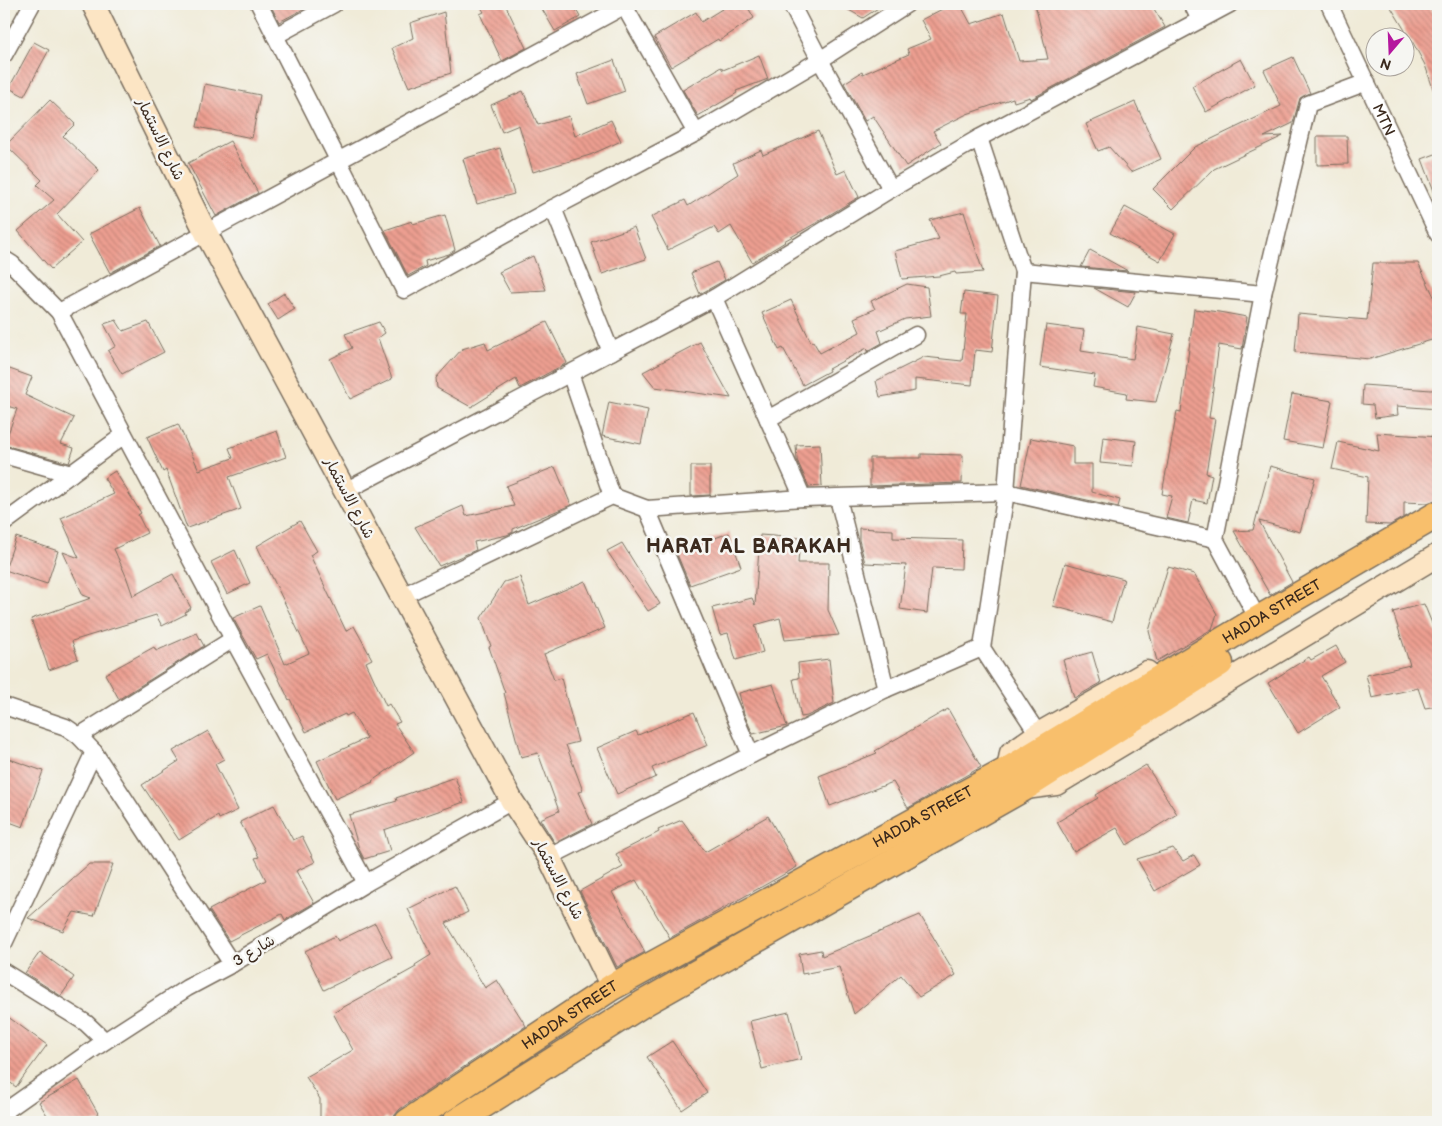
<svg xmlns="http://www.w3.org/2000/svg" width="1442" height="1126" font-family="'Balsamiq Sans','Playpen Sans Arabic',sans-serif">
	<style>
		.building { fill: url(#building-back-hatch) }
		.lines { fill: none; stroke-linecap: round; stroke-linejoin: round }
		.street-casing { stroke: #7a6e5f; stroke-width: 19 }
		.secondary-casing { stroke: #7a6e5f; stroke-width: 25 }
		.primary-casing { stroke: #7a6e5f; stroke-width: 29 }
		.street { stroke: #fff; stroke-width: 16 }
		.secondary { stroke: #fce5c4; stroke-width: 22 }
		.primary { stroke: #f8bf6c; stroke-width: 26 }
		.labels { text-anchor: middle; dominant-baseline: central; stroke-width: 5; stroke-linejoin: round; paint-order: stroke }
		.street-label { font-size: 15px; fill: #3b2a1e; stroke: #f6f6f2 }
		.district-label { font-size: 20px; font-weight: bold; letter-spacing: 1px; fill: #3b2a1e; stroke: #f6f6f2 }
	</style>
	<defs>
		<pattern id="building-back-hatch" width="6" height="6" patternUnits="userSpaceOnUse" patternTransform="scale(1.25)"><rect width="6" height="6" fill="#ed9f91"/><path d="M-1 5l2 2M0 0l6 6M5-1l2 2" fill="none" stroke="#c18276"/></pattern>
	</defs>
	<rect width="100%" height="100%" fill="#f6f6f2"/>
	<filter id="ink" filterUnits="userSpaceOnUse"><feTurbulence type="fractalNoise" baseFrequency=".02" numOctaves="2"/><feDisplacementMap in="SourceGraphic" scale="10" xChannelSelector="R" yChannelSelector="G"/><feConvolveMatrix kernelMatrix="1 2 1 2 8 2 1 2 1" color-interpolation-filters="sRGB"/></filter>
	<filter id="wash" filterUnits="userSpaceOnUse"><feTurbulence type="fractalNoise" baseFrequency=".0096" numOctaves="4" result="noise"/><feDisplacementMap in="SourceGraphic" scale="20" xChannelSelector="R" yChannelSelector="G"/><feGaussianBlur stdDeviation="1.12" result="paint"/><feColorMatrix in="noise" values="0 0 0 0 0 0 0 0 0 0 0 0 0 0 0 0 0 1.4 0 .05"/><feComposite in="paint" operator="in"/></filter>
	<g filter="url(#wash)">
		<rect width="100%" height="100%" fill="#f0ebd8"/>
		<g id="blocks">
			<g class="building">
				<path d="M270,4h43l-34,18z"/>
				<path d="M479,4h26l21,44 -24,13 -22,-47 4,-2z"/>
				<path d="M539,4h34l7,13 -25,14z"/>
				<path d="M730,4h16l8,14 -35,23 -1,-2 -47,28 -17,-30 42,-25 5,10z"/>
				<path d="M838,4h46l-21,14z"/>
				<path d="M952,4h8l11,20 33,-11 15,48 29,-2 -13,-55h116l14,23 -134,72 -1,-2 -16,5 -1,-4 -46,16 -34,17 8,12 -35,23 -33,-50 -8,5 -21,-38 18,-11 1,2 46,-20 -2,-5 24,-10 -10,-19z"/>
				<path d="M1389,4h39l10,16v76l-2,1 -11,-32 -13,-24v1z"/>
				<path d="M444,12l7,61 -42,14 -17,-39 21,-10 -3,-15z"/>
				<path d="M34,42l15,8 -25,46 -15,-8z"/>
				<path d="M759,55l9,24 -32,12 1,2 -39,23 -15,-26 38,-23 2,3z"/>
				<path d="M1293,57l17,36 -10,5 -7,25 -29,14 19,-1 -69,33 -41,40 -20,-20 42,-42 86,-41 -17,-36z"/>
				<path d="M1241,59l14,26 -49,27 -14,-26z"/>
				<path d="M614,60l11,31 -37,13 -11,-30z"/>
				<path d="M205,84l55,11 -8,43 -55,-11z"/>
				<path d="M523,91l15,34 31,-9 6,20 36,-16 10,21 -31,14 -57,17 -14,-47 -17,7 -11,-27z"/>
				<path d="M50,100l25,24 -12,12 36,34 -42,44 25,28 -31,27 -33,-38 36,-31 -17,-15 5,-5 -36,-35z"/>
				<path d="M1135,102l26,57 -30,13 -22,-25 -11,4 -12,-27z"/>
				<path d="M818,131l19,43 9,-4 13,27 -43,26 -32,18 1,1 -33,20 -21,-36 -12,8 -5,-7 -46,23 -17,-33 34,-17 3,6 50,-32 -5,-11 28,-13 2,5z"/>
				<path d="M1317,136h30l1,28 -31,1z"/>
				<path d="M230,141l28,52 -42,23 -28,-53z"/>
				<path d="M500,148l14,46 -37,10 -14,-45z"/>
				<path d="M1438,153v45l-1,1 -15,-40z"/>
				<path d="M1125,207l50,27 -15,27 -50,-28z"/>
				<path d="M140,208l20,38 -50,27 -21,-39z"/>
				<path d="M964,212l19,60 -27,2 -1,-2 -16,4 -37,3 -7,-28 44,-12 -9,-19z"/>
				<path d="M445,215l10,35 -6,4 -24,7 1,5 -18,10 -23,-46 27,-9 1,3z"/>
				<path d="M634,227l12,32 -44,15 -11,-32z"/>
				<path d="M1090,250l38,21 -47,-4z"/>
				<path d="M533,256l13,34 -36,2 -11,-20z"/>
				<path d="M717,262l8,18 -25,14 -9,-21z"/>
				<path d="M1373,263h45l20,42v33l-68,21 -75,-7 3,-38 69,6z"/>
				<path d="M907,284l20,3 4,29 -26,3 -27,12 4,12 -14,8 -1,-3 -39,21 1,2 -26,14 -20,-37 -4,2 -17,-37 29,-13 20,42 2,-1 7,12 40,-21 -6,-14 21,-9 -4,-8z"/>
				<path d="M1094,288l42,4 -8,15z"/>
				<path d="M964,292l34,4 -6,56 -17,-2 -3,35 -57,-6v12l-35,6 -4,-16 48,-24 38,4 5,-47h-6z"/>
				<path d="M284,293l11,16 -17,11 -10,-16z"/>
				<path d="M1194,309l25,3 28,5 -5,32 -23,-4 -10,73 6,1 -9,54 6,2 -5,28 -14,-3 -5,23 -22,-5 6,-22 -10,-2 15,-83 4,1z"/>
				<path d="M116,320l7,11 25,-9 16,30 -42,22 -14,-23 8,-5 -12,-22z"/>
				<path d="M379,322l6,11 -7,5 14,41 -42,20 -20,-40 22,-11 -7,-14z"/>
				<path d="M547,322l20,41 -47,25 -4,-9 -45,28 -34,-19 -1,-10 26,-29 23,-7 3,8z"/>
				<path d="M1046,325l38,5 -3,21 52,8 5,-32 36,7 -18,68 -30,-3 1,-6 -34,-6 2,-12 -55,-8z"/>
				<path d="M700,342l31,56 -76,-11 -12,-15z"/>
				<path d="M4,367l28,10 -7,18 49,23 -13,26 13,4 -5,15 -65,-18 13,-36 -13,-4z"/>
				<path d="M1363,385l68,5 7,-1v20l-41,-3 1,9 -23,3 -2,-13 -11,-1z"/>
				<path d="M1292,394l40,7 -9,47 -40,-7z"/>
				<path d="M609,402l39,8 -7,34 -39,-8z"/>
				<path d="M178,424l21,46 34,-12 -4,-10 48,-17 9,26 -57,20 12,32 -54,19 -21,-58 -3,2 -16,-35z"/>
				<path d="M1377,433l61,4v62l-11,4 -23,-1v15l-14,8 -24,-1 2,-47 -36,-8 6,-27 41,9z"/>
				<path d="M1103,437l33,4 -3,25 -33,-3z"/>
				<path d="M1031,438l42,8v18h19v28l28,8 -2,7 -97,-22z"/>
				<path d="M820,444l2,42 -13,1 -12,-27 -1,-15z"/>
				<path d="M921,454l42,1 -1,28 -92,3v-28h51z"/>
				<path d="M691,466h19v29l-19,1z"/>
				<path d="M1270,466l45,12 -15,54 -41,-11 33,61 -22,13 -36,-64 19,-1z"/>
				<path d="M555,467l16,38 -58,24v3l-6,3 -33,7 2,8 -37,16 -24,-39 48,-21 3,10 48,-10 -8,-20z"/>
				<path d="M115,471l26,42 -3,2 9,18 -33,16 12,27 7,20 40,-22 18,34 -6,4 1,2 -24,12 -6,-11 -84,26 6,18 -29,11 -18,-51 60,-21 -8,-3 -20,-43 16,6 -18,-40 53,-24 -10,-16z"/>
				<path d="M300,521l17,30 -7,4 36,76 8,-5 18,33 -6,3 20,44 3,-2 11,18 -5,2 19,28 -42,29 1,1 -38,17 -18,-38 50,-23 -15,-25 -6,3 -1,-2 -39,18 -16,-33 -1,1 -22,-46 -11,5 -23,-41 27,-12 25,58 24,-11 -52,-107z"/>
				<path d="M859,528l34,2v8l69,2 -1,29 -29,-1 -5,45 -27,-4 6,-44 -41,-2 -6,-23z"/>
				<path d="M729,533l12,34 -51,18 -14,-33z"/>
				<path d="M760,535l40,3 -2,25h31l-1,47 11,25 -54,5 -5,-22 -25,7 8,27 -27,8 -8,-27 -8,2 -8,-27 40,-10 3,7z"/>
				<path d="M16,537l42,14 -11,33 -42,-14z"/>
				<path d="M622,543l38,61 -12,7 -41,-60z"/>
				<path d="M235,550l15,33 -23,11 -16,-32z"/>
				<path d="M1065,563l59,16 -12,43 -59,-16z"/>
				<path d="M1168,567l26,7 23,40 -5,15 -55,32 -8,-30z"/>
				<path d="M520,577l9,28 56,-24 20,47 -61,26 10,26 7,-2 17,64 -12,3 17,46 -5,1 14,32 -37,19 -15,-24 19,-8 -21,-58 -17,4 -17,-64h1l-16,-46 2,-1 -10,-28 23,-36z"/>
				<path d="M1424,604l14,34v68l-13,2 -7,-20 -46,10 -6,-23 44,-10 -17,-53z"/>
				<path d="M197,633l7,13 -85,53 -14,-25 49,-27 2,4z"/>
				<path d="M1336,646l9,16 -24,14 19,31 -42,26 -30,-50 41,-26 2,3z"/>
				<path d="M1092,652l9,31 -27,15 -11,-38z"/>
				<path d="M829,659l5,44 -27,13 -6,1 -8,-38 6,-1 -1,-15z"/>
				<path d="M773,684l14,42 -34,8 -9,-20 -5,-21z"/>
				<path d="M948,709l33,58 -73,41 -15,-26 -63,24 -11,-30 58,-23 -2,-2z"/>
				<path d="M694,712l14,33 -56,23 4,9 -39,17 -20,-46 39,-17 2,4z"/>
				<path d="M208,731l16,28 -9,5 23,46 -19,9 -1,-3 -39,24 -37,-55 37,-24 -6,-10z"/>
				<path d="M4,757l39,14 -20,56 -19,-7z"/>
				<path d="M1146,765l31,49 -50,31 -10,-17 -43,24 -17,-30 41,-24 -2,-3z"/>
				<path d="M455,777l9,25 -80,28 6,21 -26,8 -5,-10 -10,-34 48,-14 -1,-3z"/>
				<path d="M274,805l19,35 9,-4 13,26 -19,9 18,32 -29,17 -3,-6 -53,27 -20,-31 57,-30 -11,-22 4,-1 -19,-35z"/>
				<path d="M768,816l29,51 -127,71 -34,-58 -24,12 33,60 -28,15 -37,-76 43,-24 -7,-13 43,-22 -1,-2 24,-10 23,32z"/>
				<path d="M1173,848l10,13 11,-6 6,10 -45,26 -18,-32z"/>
				<path d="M89,864h24l-19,52 -20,-4 -11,19 -35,-13z"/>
				<path d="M455,886l13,26 -22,11 39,65 12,-8 29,46 -126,83 -6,7 -6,4 -1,-3 -8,5h-59v-23l-14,-22 47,-27 -20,-37 83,-46 -1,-2 16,-10 -23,-46z"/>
				<path d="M920,915l36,60 -37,22 -18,-22 -47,39 -15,-47 -37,7 -3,-20 22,-4 1,6z"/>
				<path d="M375,923l17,34 -68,33 -19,-39 30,-15 3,5z"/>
				<path d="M40,952l34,25 -13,19 -36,-23z"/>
				<path d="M789,1012l12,47 -39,10 -12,-48z"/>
				<path d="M4,1014l43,31 -31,42 -12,-9z"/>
				<path d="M672,1041l35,52 -25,17 -35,-53z"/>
				<path d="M79,1080l24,42h-52l-12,-20z"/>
			</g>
		</g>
	</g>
	<g filter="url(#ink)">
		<use href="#blocks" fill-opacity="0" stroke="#7a6e5f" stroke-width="1"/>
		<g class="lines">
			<g class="street-casing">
				<g id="street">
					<path d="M259,4l145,286 149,-82 143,-75 124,-73 87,-56"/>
					<path d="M623,4l73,129"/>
					<path d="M791,4l29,56 71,129"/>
					<path d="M1192,4l8,16"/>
					<path id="s1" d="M1329,4l109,230"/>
					<path d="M275,36l59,-32"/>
					<path d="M4,55l28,-51"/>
					<path d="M979,138l44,133 -17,221 -24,156 56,86"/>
					<path d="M553,208l58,144"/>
					<path d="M4,259l8,5 47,48 174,327 133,244"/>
					<path d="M1023,271l240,23"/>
					<path d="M714,298l89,200"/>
					<path d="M59,312l565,-306"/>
					<path d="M570,373l42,123"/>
					<path d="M768,419l148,-84"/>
					<path d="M4,455l67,19"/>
					<path d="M345,491l369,-193 177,-109 88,-51 251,-134"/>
					<path d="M838,498l48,191"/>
					<path d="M647,509l104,246"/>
					<path d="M4,523l120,-88"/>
					<path d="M402,596l210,-100 35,13 156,-11 203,-6 209,47"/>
					<path d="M1253,610l-38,-71 48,-245 45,-190 59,-22"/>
					<path d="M4,706l62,21 13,9 15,16 138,212"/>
					<path d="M79,736l154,-97"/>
					<path d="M549,857l202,-102 135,-66 96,-41"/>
					<path d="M4,943l90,-191"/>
					<path d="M4,972l82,51 19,18"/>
					<path d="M4,1112l101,-71 82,-53 45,-24 134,-81 146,-82"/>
				</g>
			</g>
			<g class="secondary-casing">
				<g id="secondary">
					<path d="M93,4l113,229 306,568 37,56 63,130"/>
					<path d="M1008,770l3,-17 27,-19 109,-62"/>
					<path d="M1025,788l31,-4 382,-229"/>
				</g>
			</g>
			<g class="primary-casing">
				<g id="primary">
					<path id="s2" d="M408,1122l204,-135 396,-217 249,-150 181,-106"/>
					<path d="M456,1122l188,-119 378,-214 198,-126"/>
				</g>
			</g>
			<use href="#street" class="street"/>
			<use href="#secondary" class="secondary"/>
			<use href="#primary" class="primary"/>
		</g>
	</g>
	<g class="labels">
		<g class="street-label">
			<text stroke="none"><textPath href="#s1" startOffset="128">MTN</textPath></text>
			<text transform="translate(160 139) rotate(64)">شارع الاستثمار</text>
			<text transform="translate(349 498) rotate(62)">شارع الاستثمار</text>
			<text stroke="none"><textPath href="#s2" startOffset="1004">HADDA STREET</textPath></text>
			<text stroke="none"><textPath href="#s2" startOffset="599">HADDA STREET</textPath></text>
			<text transform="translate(558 879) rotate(62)">شارع الاستثمار</text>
			<text transform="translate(254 951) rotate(-31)">شارع 3</text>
			<text stroke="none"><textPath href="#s2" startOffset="194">HADDA STREET</textPath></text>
		</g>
		<g class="district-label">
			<text x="749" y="547">HARAT AL BARAKAH</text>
		</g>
	</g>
	<rect width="1442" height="1126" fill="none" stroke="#f6f6f2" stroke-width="20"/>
	<g transform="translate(1390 52) rotate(199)"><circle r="24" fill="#f6f6f2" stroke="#aba49d"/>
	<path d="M0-4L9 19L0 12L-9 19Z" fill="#b5179e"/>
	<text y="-8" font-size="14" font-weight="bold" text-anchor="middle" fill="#3b2a1e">N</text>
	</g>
</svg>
